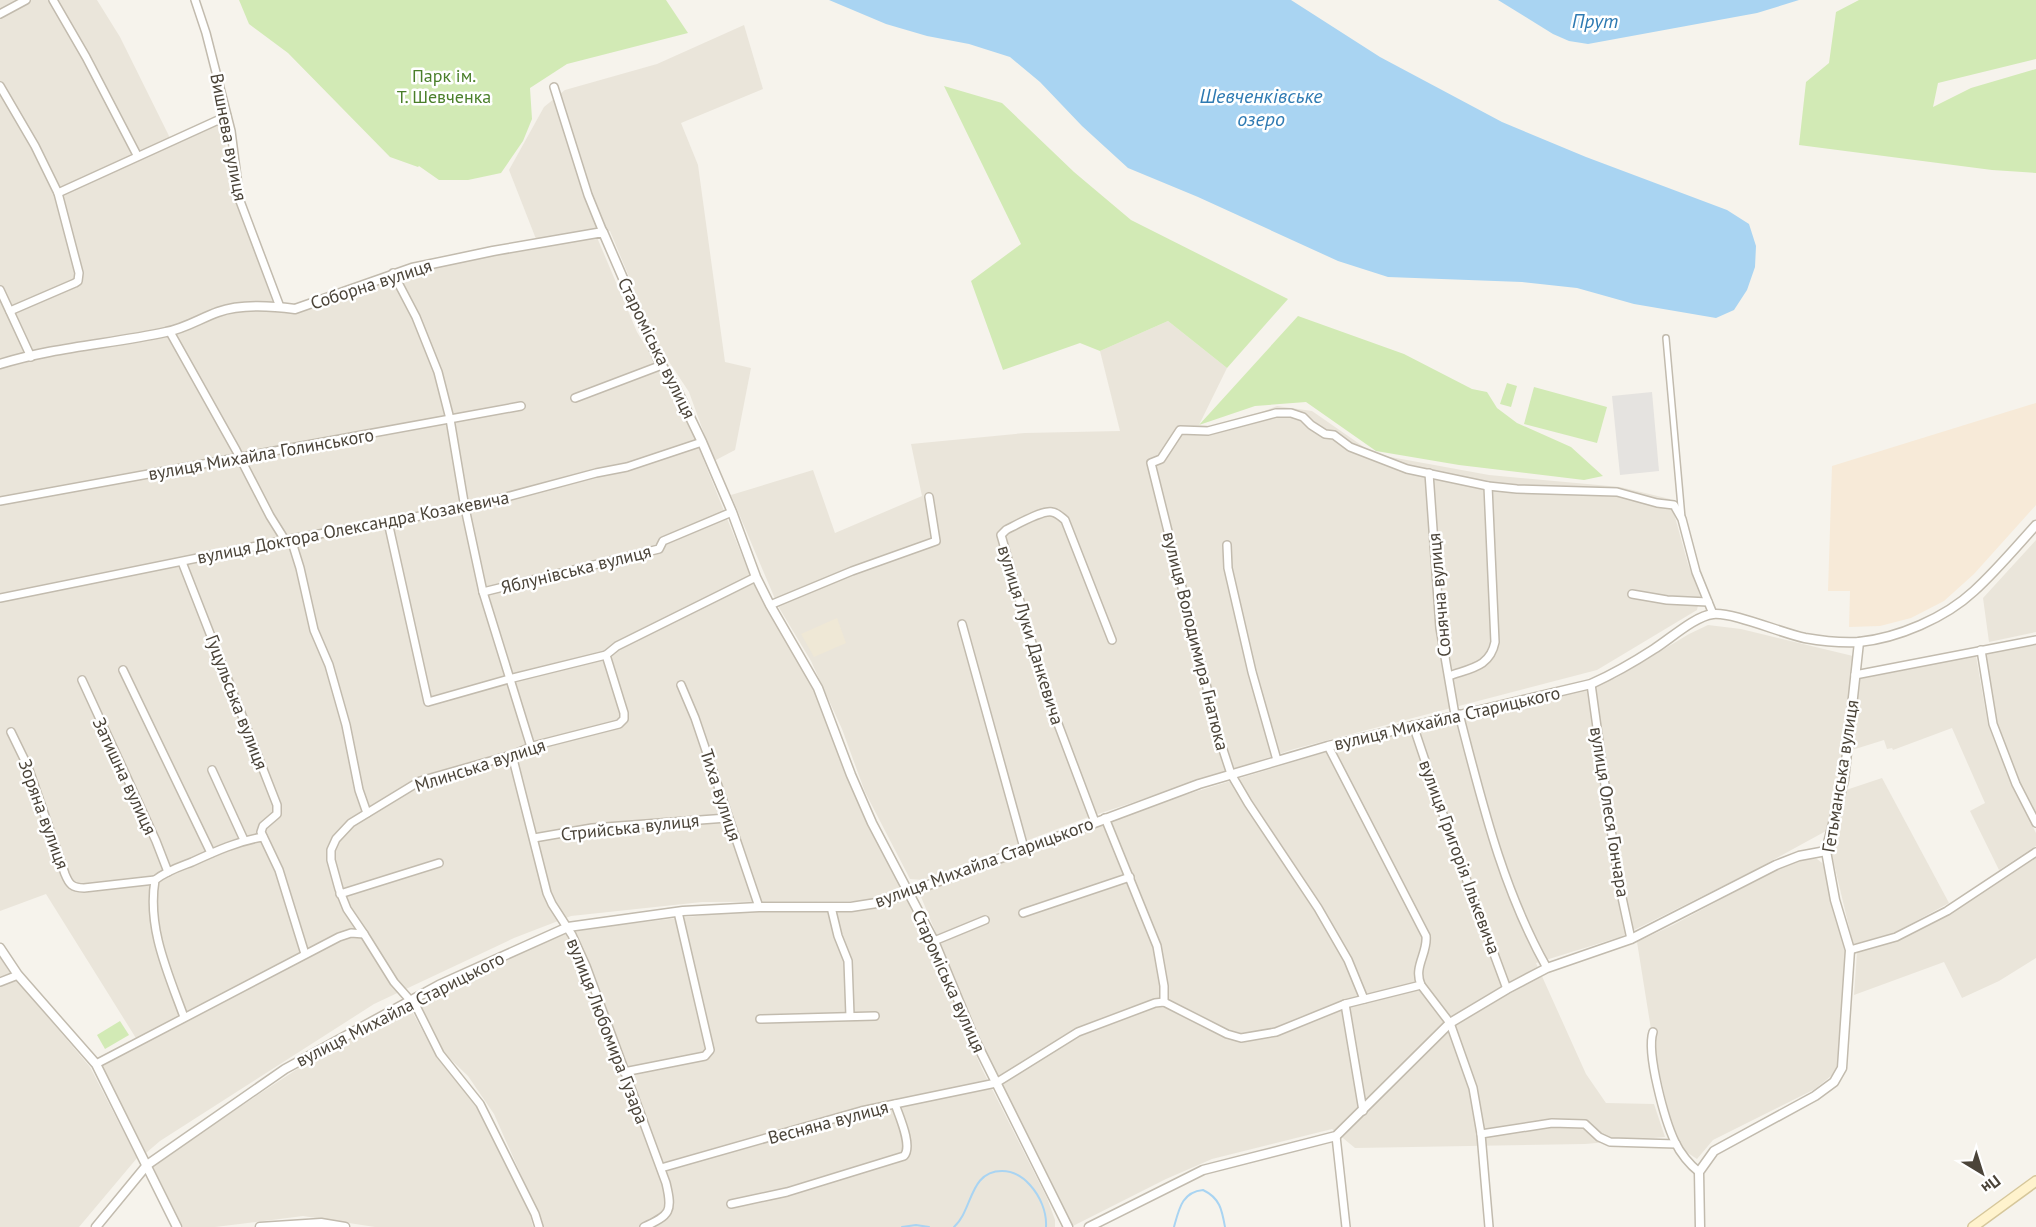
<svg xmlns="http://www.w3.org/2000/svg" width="2036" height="1227" font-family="'PT Sans',sans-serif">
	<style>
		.residential { fill: #eae5da }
		.commercial { fill: #f7ead8 }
		.education { fill: #efe8d6 }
		.green { fill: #d2eab5 }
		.parking { fill: #e5e3e0 }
		.water { fill: #a9d4f2 }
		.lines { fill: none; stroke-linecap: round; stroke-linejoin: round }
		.stream { stroke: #a9d4f2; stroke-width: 2 }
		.pedestrian-casing { stroke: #c2bbae; stroke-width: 8 }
		.minor-casing { stroke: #c2bbae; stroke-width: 10 }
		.tertiary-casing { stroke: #c2bbae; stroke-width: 11 }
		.secondary-casing { stroke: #d6c79b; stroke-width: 12 }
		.pedestrian { stroke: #fff; stroke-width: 5 }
		.minor { stroke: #fff; stroke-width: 7 }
		.tertiary { stroke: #fff; stroke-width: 8 }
		.secondary { stroke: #fff3cd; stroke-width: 9 }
		.labels { text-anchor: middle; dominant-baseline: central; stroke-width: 5; stroke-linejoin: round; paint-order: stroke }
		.park-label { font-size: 18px; fill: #4a7f2a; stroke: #fff }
		.street-label { font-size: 18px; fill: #4b4439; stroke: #fff }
		.water-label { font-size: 20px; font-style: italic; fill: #2e7ab2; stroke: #fff }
	</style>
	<rect width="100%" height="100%" fill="#f6f3ec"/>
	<g class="residential">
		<path d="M0,0h97l23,37 52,105 49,-21 14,77 41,113 162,-48 158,-28 41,97 44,72 66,164 70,121 34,98 26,55 26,47 -34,12 -167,1 -131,14 -57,22 -140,66 -214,137 -14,12 -45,-89 38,-21 -93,-149 -46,17z"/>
		<path d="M744,25l19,64 -82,34 17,42 27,197 26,6 -16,82 -21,11 -25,-69 -33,-50 -46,-111 -74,8 -27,-69 35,-63 21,-17 92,-26z"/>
		<path d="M1168,321l59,47 -28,57 25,2 53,-21 35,5 62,43 115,21 131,12 50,12 18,65 12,32 -3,14 -100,60 -303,79 -208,69 -163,62 -13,-1 -45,-87 -23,-63 -31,-68 -33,-55 -47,-111 82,-25 22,63 87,-37 -11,-52 114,-11 95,-2 -20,-80z"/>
		<path d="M2036,540v92l-47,10 -6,-44z"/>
		<path d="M1708,625l33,4 112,27 -12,112 -15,63 -71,39 -135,67 -84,26 50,111 20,29 48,1 11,33 -80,7 -230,4 -23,-19 -120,30 -46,20 -93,47 -62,-120 -36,-78 -56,-136 133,-46 103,-42 227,-69 192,-44 42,-13 73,-44z"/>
		<path d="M2036,643v181l-32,-56 32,65v13l-37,24 -29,-59 15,-8 -33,-75 -59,22 -1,-2 -5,1 -3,-9 -32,10 7,-71 117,-23 12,69 14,36 -15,-56 -9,-53z"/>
		<path d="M1882,778l67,125 -55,30 -41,11 -22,-93 15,-61z"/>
		<path d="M2036,854v104l-37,23 -37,17 -18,-36 -90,33 3,-43 49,-17z"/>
		<path d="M1805,857l12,2 9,7 21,81 -7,115 -4,10 -21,17 -102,51 -16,19 -21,-14 -22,-97 -17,-106 36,-17 120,-64z"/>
		<path d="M908,899l74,170 65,129 8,22v7h-516l-14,-43 -31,-70 -26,-38 -25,-24 -27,-50 95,-50 63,-22 166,-19 127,-1z"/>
		<path d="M0,957l8,13 82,97 47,91 -58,69h-79z"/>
		<path d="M408,1004l30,55 38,47 53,104 4,17h-158l-72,-11 -88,11h-32l-31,-62 165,-109z"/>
	</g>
	<path class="commercial" d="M2036,403v102l-62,69 -30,27 -33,17 -31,8 -31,1 1,-36h-22l4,-125z"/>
	<path class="education" d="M837,618l9,25 -32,14 -13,-23z"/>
	<g class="green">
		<path d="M239,0h427l22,33 -121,31 -37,24 2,31 -9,22 -22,32 -33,7h-29l-20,-14 -1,1 -28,-10 -102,-104 -39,-29z"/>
		<path d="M1859,0h177v59l-98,24 -5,24 38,-19 65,-19v104l-44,-3 -193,-25 7,-63 23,-19 7,-51z"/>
		<path d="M944,86l58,17 72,69 57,48 157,79 -61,69 -59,-47 -68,30 -20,-8 -77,27 -32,-89 50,-37z"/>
		<path d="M1298,316l106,38 68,35 15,3 10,16 20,15 54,24 32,29 -19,4 -125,-15 -83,-14 -70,-49 -51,4 -56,19z"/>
		<path d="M1507,383l10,3 -6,21 -11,-3z"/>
		<path d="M1534,387l73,20 -10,36 -73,-19z"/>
		<path d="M120,1021l9,14 -24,14 -8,-14z"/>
	</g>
	<path class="parking" d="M1652,392l7,79 -39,4 -8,-79z"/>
	<g class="water">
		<path d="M829,0h462l89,57 122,65 84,35 141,53 22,14 7,22 -1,21 -8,23 -13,20 -18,8 -82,-14 -57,-16 -55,-6 -134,-5 -50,-16 -140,-64 -70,-29 -46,-42 -42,-44 -30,-25 -41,-13 -42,-8 -41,-12z"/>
		<path d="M1498,0h301l-42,13 -169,31 -19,-3 -16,-7z"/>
	</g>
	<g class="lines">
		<g class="stream">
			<path d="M902,1227l14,-2 13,2"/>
			<path d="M954,1227c19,-17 15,-56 48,-56 12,0 20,5 28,14 10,11 17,27 16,42"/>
			<path d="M1174,1227c5,-18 8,-35 29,-37 17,8 19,20 22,37"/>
		</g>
		<g class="pedestrian-casing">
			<path id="pedestrian" d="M1666,338l16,180"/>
		</g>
		<g class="minor-casing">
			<g id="minor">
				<path d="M53,0l33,57 51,98"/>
				<path d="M195,0l11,33 25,98 9,70 40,106"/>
				<path d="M0,14l26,-14"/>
				<path d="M0,86l35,60 23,47 21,80 -1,8 -3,2 -65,28"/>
				<path d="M554,87l34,108 15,37"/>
				<path d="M58,193l169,-77"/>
				<path d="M393,273l23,44 22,55 12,47 15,89 18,84 48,155"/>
				<path d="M0,290l31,67"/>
				<path d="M170,332l66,118 34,66 15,24"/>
				<path d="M575,398l87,-33"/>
				<path d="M1429,473l11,155 15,87"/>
				<path d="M0,501l521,-95"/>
				<path d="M388,522l40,180 81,-23 97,-24"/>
				<path d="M291,539l9,29 14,62 15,35 17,60 13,65 8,23"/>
				<path d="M1227,545l1,23 24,104 25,88"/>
				<path d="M182,562l95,243v9l-14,12 -2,6 18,38 26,84"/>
				<path d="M483,592l176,-43 4,-8 69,-29"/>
				<path d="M1632,594l35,6 41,2"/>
				<path d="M0,598l291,-59 174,-31 131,-35 31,-6 75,-25"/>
				<path d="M770,605l82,-34 84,-30 -7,-44"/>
				<path d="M962,624l62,224"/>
				<path d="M1981,650l12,74 23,60 20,39"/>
				<path d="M123,670l88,183"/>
				<path d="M1855,675l181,-35"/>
				<path d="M1449,676c22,-8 41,-9 46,-34l-7,-156"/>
				<path d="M82,680l74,161 12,31"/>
				<path d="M1591,684l27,195 13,60"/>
				<path d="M681,685l14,33 64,189"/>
				<path d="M1459,714c23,88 43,174 88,254"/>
				<path d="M1413,725l37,110 57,154"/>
				<path d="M11,732l17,35 37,107c4,10 7,14 19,14l71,-8"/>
				<path d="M1328,746l98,190c2,17 -13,31 -5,49l29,38 23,65 8,46 8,93"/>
				<path d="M512,755l35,138 5,11 20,31 14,31 80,217c7,29 4,32 -22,44"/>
				<path d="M212,770l32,70"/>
				<path d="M1105,818l52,128 7,40v16"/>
				<path d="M1095,822l-49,-130 -45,-157 5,-5c10,-5 36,-20 46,-18 6,1 9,5 13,8l47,120"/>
				<path d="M534,838l58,-10 135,-10"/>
				<path d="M340,894l99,-31"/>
				<path d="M831,907l7,29 10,25 2,55"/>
				<path d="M1023,913l107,-36"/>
				<path d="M364,934l30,48 23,26 23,46 40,50 55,110 4,13"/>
				<path d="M934,941l51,-21"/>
				<path d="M1850,950l46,-13 51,-26 89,-59"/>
				<path d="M0,982l18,-7"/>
				<path d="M1364,999l-16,-39 -30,-52 -70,-105 -17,-29 -22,-67 -1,-15 -57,-229 10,-4 19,-29 28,1 68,-18h15l12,4 8,8 14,9 9,1 16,12 57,22 81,17 29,3 100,3 40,11 17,2 8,14 14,53 17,42"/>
				<path d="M1345,1004l18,107"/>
				<path d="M184,1017c-16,-44 -37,-89 -29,-137 11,-9 24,-13 37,-18 24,-11 46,-21 71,-25"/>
				<path d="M760,1019l115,-3"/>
				<path d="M1653,1032c-7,21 12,89 22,110 5,11 15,23 24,30"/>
				<path d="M96,1064l243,-127 12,-4 13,1 -17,-25 -8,-20 -8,-29v-10l5,-11 15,-16 69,-42 92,-26 21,-9 86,-22 5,-5v-6l-18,-58 11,-9 139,-69"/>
				<path d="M624,1072l81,-16 5,-6 -32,-138"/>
				<path d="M1481,1134l71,-11 33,1 14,13 11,5 66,2"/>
				<path d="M1336,1136l10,91"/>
				<path d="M661,1168l200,-57 135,-28 82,-51 77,-29 9,-1 63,32 14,4 35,-6 69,-28 76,-19"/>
				<path d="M731,1204l56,-12 117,-36c9,-10 -5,-40 -9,-52"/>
			</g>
		</g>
		<g class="tertiary-casing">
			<g id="tertiary">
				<path d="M0,364c54,-17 111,-20 166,-32 18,-3 35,-14 52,-20 22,-8 54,-6 77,-3l117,-41 81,-17 110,-19 55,127 18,29 26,54 30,70 24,65 14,28 48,83 33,87 21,48 62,118 40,97 94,189"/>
				<path d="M0,948l18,27 78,89 81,163"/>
				<path d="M96,1227l51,-62 138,-96 154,-84 129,-58 115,-16 76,-4h92l32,-5 316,-118 129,-38 263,-62c22,-10 43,-22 63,-35 16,-10 41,-33 59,-35 20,-2 68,19 92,24 17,3 36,5 54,4 39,-4 86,-24 115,-51 22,-20 42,-44 62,-66"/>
				<path d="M260,1227l61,-4 24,4"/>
				<path d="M1089,1227l114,-57 133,-34 114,-113 57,-34 40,-21 84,-29 145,-74 23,-9 27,-5"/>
				<path d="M1700,1227l-1,-55 15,-21 101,-55 19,-14 8,-14 8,-118 -15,-50 -9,-49 18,-71 15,-138"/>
			</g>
		</g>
		<g class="secondary-casing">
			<path id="secondary" d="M1973,1227l63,-46"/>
		</g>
		<use href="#pedestrian" class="pedestrian"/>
		<use href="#minor" class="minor"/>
		<use href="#tertiary" class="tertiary"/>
		<use href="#secondary" class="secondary"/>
	</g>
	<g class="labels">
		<g class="park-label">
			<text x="444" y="75">Парк ім.<tspan x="444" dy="21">Т. Шевченка</tspan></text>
		</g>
		<g class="street-label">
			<text transform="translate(229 137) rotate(79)">Вишнева вулиця</text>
			<text transform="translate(371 284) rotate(-18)">Соборна вулиця</text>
			<text transform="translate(657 348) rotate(64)">Староміська вулиця</text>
			<text transform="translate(261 454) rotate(-10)">вулиця Михайла Голинського</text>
			<text transform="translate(353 527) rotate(-11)">вулиця Доктора Олександра Козакевича</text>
			<text transform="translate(576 569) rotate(-14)">Яблунівська вулиця</text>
			<text transform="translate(1439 595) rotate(-95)">Сонячна вулиця</text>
			<text transform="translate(1031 635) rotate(73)">вулиця Луки Данкевича</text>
			<text transform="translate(1196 641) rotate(76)">вулиця Володимира Гнатюка</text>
			<text transform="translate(237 702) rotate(69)">Гуцульська вулиця</text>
			<text transform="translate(1447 718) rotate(-13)">вулиця Михайла Старицького</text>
			<text transform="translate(480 765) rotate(-18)">Млинська вулиця</text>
			<text transform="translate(125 776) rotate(65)">Затишна вулиця</text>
			<text transform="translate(1840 776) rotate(-81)">Гетьманська вулиця</text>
			<text transform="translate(721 795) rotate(72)">Тиха вулиця</text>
			<text transform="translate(1610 812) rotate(81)">вулиця Олеся Гончара</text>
			<text transform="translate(44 814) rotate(70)">Зоряна вулиця</text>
			<text transform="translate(630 827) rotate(-6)">Стрийська вулиця</text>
			<text transform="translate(1460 857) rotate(70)">вулиця Григорія Ількевича</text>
			<text transform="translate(984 862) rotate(-20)">вулиця Михайла Старицького</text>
			<text transform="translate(949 981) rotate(66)">Староміська вулиця</text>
			<text transform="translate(400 1009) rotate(-27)">вулиця Михайла Старицького</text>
			<text transform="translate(608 1031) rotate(69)">вулиця Любомира Гузара</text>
			<text transform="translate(828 1122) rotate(-15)">Весняна вулиця</text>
		</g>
		<g class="water-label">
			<text x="1595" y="21">Прут</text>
			<text x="1261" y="96">Шевченківське<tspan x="1261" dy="23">озеро</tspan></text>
		</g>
	</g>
	<g transform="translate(1982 1173) rotate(142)" stroke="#ffffff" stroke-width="4.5" paint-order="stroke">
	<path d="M0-4.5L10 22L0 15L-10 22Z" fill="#4b4439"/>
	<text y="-9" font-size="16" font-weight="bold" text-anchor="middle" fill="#4b4439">Пн</text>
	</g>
</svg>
